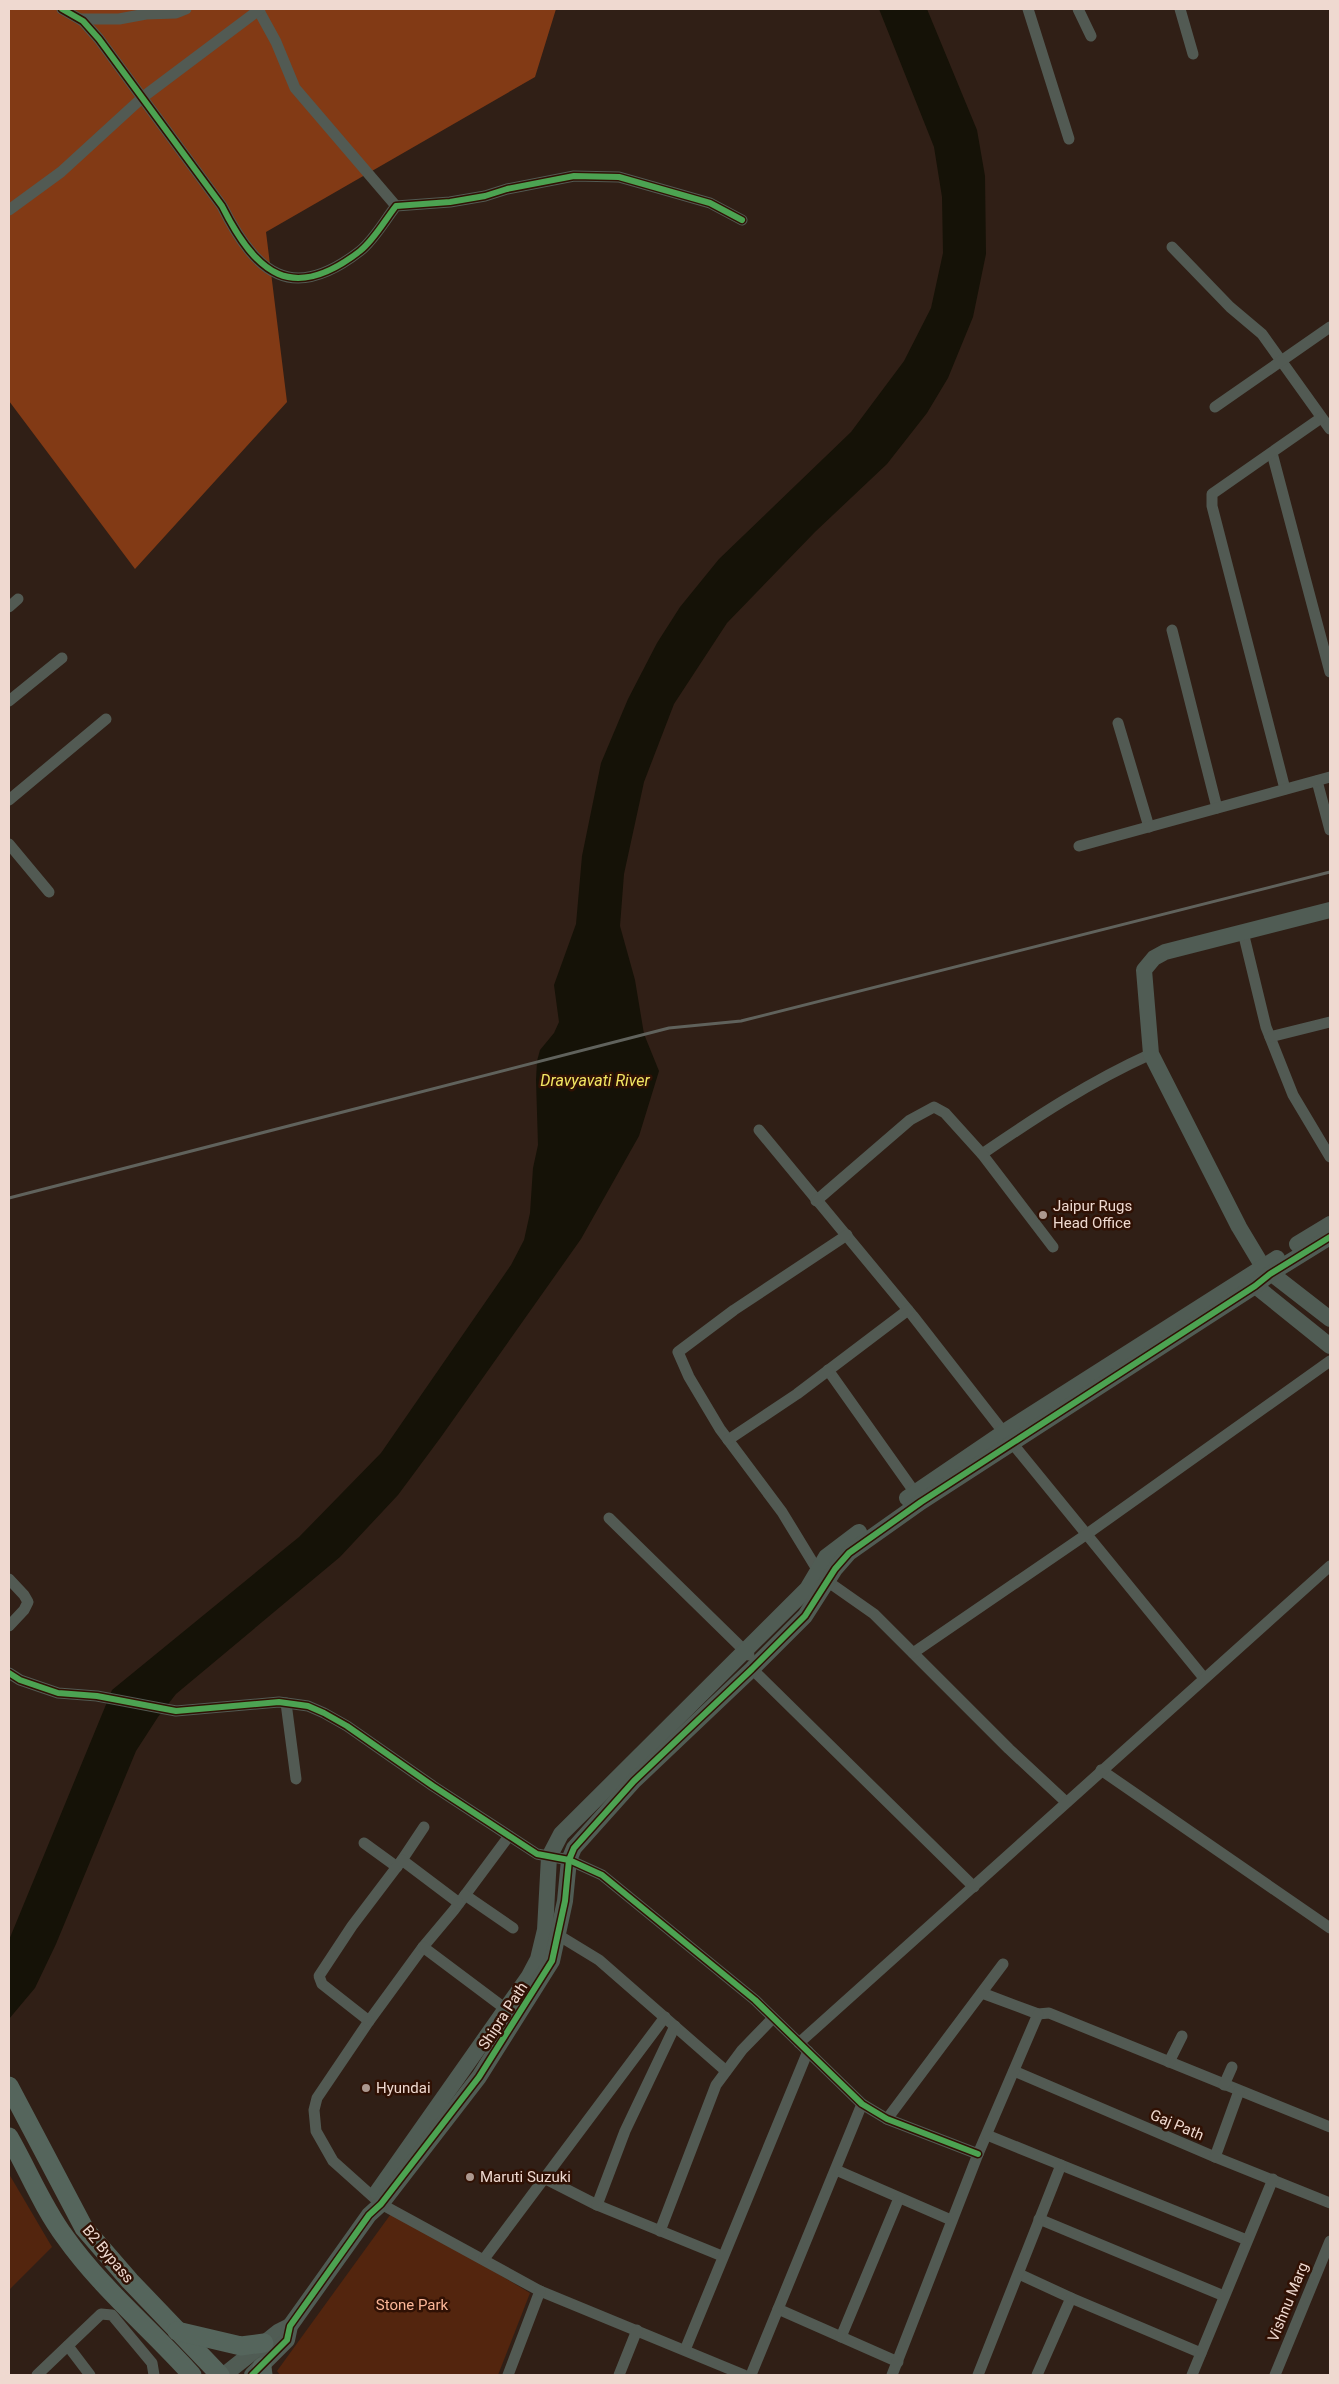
<svg xmlns="http://www.w3.org/2000/svg" width="1339" height="2384" font-family="Roboto,sans-serif">
	<style>
		.green { fill: #53250e }
		.forest { fill: #823a15 }
		.water { fill: #151207 }
		.lines { fill: none; stroke-linecap: round; stroke-linejoin: round }
		.street { stroke: #525a53; stroke-width: 11 }
		.secondary { stroke: #505c54; stroke-width: 16 }
		.primary { stroke: #55655c; stroke-width: 19 }
		.rail { stroke: #60625c; stroke-width: 3 }
		.cycleway-casing { stroke: #301104; stroke-width: 9 }
		.cycleway { stroke: #4ca352; stroke-width: 6 }
		.poi-dot { fill: #ac988f; stroke: #301104; stroke-width: 2 }
		.labels { text-anchor: middle; dominant-baseline: central; stroke-width: 5; stroke-linejoin: round; paint-order: stroke }
		.poi-label { font-size: 15px; fill: #efd9d0; stroke: #301104; text-anchor: start }
		.street-label { font-size: 15px; fill: #efd9d0; stroke: #301104 }
		.park-label { font-size: 15px; fill: #fbb698; stroke: #301104 }
		.water-label { font-size: 16px; font-style: italic; fill: #f3e763; stroke: #301104 }
	</style>
	<rect width="100%" height="100%" fill="#301f16"/>
	<g class="green">
		<path d="M9,2174l43,73 -43,43z"/>
		<path d="M393,2211l137,82 -32,82h-218l-3,-4z"/>
	</g>
	<path class="forest" d="M9,9h547l-21,68 -269,155 21,170 -152,167 -126,-168z"/>
	<path class="water" d="M879,9h48l50,121 8,46 1,78 -13,63 -25,61 -21,35 -40,51 -72,68 -88,91 -53,81 -30,78 -20,92 -4,52 15,54 9,54 15,37 -20,65 -58,103 -140,198 -43,58 -58,62 -164,137 -18,23 -22,34 -80,193 -21,44 -26,31v-79l103,-250 187,-153 82,-84 130,-188 13,-25 6,-27 3,-45 5,-23 -2,-65 1,-19 3,-11 14,-17 5,-11 -5,-37 22,-61 6,-68 19,-93 27,-64 29,-56 23,-36 39,-48 132,-127 53,-71 27,-53 12,-55 -1,-56 -8,-50z"/>
	<g class="lines">
		<g class="street">
			<path d="M62,9l21,12 16,18 123,167c34,68 70,98 138,45 14,-11 25,-31 36,-45l54,-4 35,-6 22,-7 67,-13 45,1 91,26 32,17"/>
			<path d="M1028,9l41,130"/>
			<path d="M1078,9l13,27"/>
			<path d="M1180,9l13,45"/>
			<path d="M259,11l17,31 19,46 101,118"/>
			<path d="M80,19h39l27,-5 30,-1 10,-4"/>
			<path d="M9,210l52,-38 82,-75 117,-88"/>
			<path d="M1172,247l58,60 32,27 68,95"/>
			<path d="M1215,407l115,-80"/>
			<path d="M1272,453l58,219"/>
			<path d="M9,607l9,-8"/>
			<path d="M1172,630l45,178"/>
			<path d="M9,701l53,-43"/>
			<path d="M1118,723l31,104"/>
			<path d="M1317,781l13,49"/>
			<path d="M1285,789l-73,-283v-12l109,-76"/>
			<path d="M9,800l97,-81"/>
			<path d="M9,844l40,48"/>
			<path d="M1079,846l251,-69"/>
			<path d="M1243,932l23,95 27,68 37,62"/>
			<path d="M1270,1037l60,-15"/>
			<path d="M759,1130l154,186 99,127 192,235"/>
			<path d="M982,1154c54,-37 109,-73 169,-100"/>
			<path d="M816,1201l94,-81 24,-13 11,6 37,41 71,93"/>
			<path d="M847,1235l-113,75 -56,42 11,25 31,52 62,83 36,59 9,10 47,33 135,135 57,53"/>
			<path d="M828,1370l90,127"/>
			<path d="M728,1440l69,-46 111,-84"/>
			<path d="M609,1518l140,137"/>
			<path d="M9,1579l15,16 4,7 -4,8 -15,16"/>
			<path d="M913,1653l174,-119 243,-173"/>
			<path d="M752,1669l222,218"/>
			<path d="M9,1673l11,7 38,13 39,3 79,15 103,-9 29,4 16,7 23,13 86,60 104,68 32,6 33,15 153,125 107,104 25,15 91,35"/>
			<path d="M286,1703l10,76"/>
			<path d="M1101,1770l229,158"/>
			<path d="M509,1836l-55,74 -31,37 -54,74 -52,77 -3,12 2,21 17,30 48,43 159,87 204,84"/>
			<path d="M364,1843l33,24"/>
			<path d="M402,1860l22,-33"/>
			<path d="M465,1895l48,33"/>
			<path d="M558,1935l41,25 127,111"/>
			<path d="M423,1947l88,66"/>
			<path d="M982,1993l56,21 11,-1 281,114"/>
			<path d="M369,2021l-47,-37 -3,-8 33,-50 50,-66 57,43"/>
			<path d="M799,2043l531,-477"/>
			<path d="M1169,2062l13,-26"/>
			<path d="M1014,2071l201,86 115,46"/>
			<path d="M1224,2085l8,-18"/>
			<path d="M887,2119l116,-155"/>
			<path d="M1215,2157l24,-66"/>
			<path d="M1061,2165l186,75"/>
			<path d="M836,2170l115,50"/>
			<path d="M544,2178l53,27 125,51"/>
			<path d="M597,2205l28,-74 50,-105"/>
			<path d="M1039,2219l185,77"/>
			<path d="M660,2231l56,-146 26,-35 31,-32"/>
			<path d="M484,2259l181,-242"/>
			<path d="M1019,2274l52,24"/>
			<path d="M778,2309l120,53"/>
			<path d="M841,2337l58,-139"/>
			<path d="M68,2346l22,29"/>
			<path d="M685,2350l123,-299"/>
			<path d="M37,2375l64,-61 11,1 40,48 2,12"/>
			<path d="M508,2375l32,-84"/>
			<path d="M619,2375l18,-45"/>
			<path d="M751,2375l111,-271"/>
			<path d="M892,2375l86,-221 60,-140"/>
			<path d="M978,2375l83,-210 -74,-30"/>
			<path d="M1037,2375l34,-77 130,55"/>
			<path d="M1192,2375l81,-196"/>
			<path d="M1275,2375l55,-134"/>
		</g>
		<g class="secondary">
			<path d="M1330,910l-165,42 -11,6 -10,12 7,84 88,173 24,40 67,52"/>
			<path d="M1297,1244l33,-20"/>
			<path d="M1248,1280l82,66"/>
			<path d="M907,1498l97,-66 273,-174"/>
			<path d="M377,2192l152,-216 9,-17 7,-29 4,-73 12,-23 246,-245 19,-32 33,-25"/>
			<path d="M224,2375l54,-43 12,-6"/>
			<path d="M252,2375l35,-35 3,-14 79,-111 12,-11 98,-127 73,-116 13,-60 4,-41 5,-12 60,-67 118,-112 53,-53 30,-47 14,-16 72,-51 334,-216 15,-12 60,-37"/>
		</g>
		<g class="primary">
			<path d="M9,2086l75,142 46,53 90,94"/>
			<path d="M9,2137c19,33 33,69 56,100 36,51 86,92 127,138"/>
			<path d="M177,2331l64,15 23,-3"/>
			<path d="M262,2367l1,8"/>
		</g>
		<path class="rail" d="M9,1198l660,-170 72,-7 589,-149"/>
		<g class="cycleway-casing">
			<g id="cycleway">
				<path d="M62,9l21,12 16,18 123,167c34,68 70,98 138,45 14,-11 25,-31 36,-45l54,-4 35,-6 22,-7 67,-13 45,1 91,26 32,17"/>
				<path d="M9,1673l11,7 38,13 39,3 79,15 103,-9 29,4 16,7 23,13 86,60 104,68 32,6 33,15 153,125 107,104 25,15 91,35"/>
				<path d="M252,2375l35,-35 3,-14 79,-111 12,-11 98,-127 73,-116 13,-60 4,-41 5,-12 60,-67 118,-112 53,-53 30,-47 14,-16 72,-51 334,-216 15,-12 60,-37"/>
			</g>
		</g>
		<use href="#cycleway" class="cycleway"/>
	</g>
	<g class="poi-dot">
		<circle cx="1043" cy="1215" r="5"/>
		<circle cx="366" cy="2088" r="5"/>
		<circle cx="470" cy="2177" r="5"/>
	</g>
	<g class="labels">
		<g class="poi-label">
			<text x="1053" y="1206">Jaipur Rugs<tspan x="1053" dy="17">Head Office</tspan></text>
			<text x="376" y="2088">Hyundai</text>
			<text x="480" y="2177">Maruti Suzuki</text>
		</g>
		<g class="street-label">
			<text transform="translate(503 2016) rotate(-57)">Shipra Path</text>
			<text transform="translate(1177 2125) rotate(23)">Gaj Path</text>
			<text transform="translate(108 2254) rotate(50)">B2 Bypass</text>
			<text transform="translate(1288 2302) rotate(-68)">Vishnu Marg</text>
		</g>
		<g class="park-label">
			<text x="412" y="2305">Stone Park</text>
		</g>
		<g class="water-label">
			<text x="595" y="1080">Dravyavati River</text>
		</g>
	</g>
	<rect width="1339" height="2384" fill="none" stroke="#efd9d0" stroke-width="20"/>
</svg>
